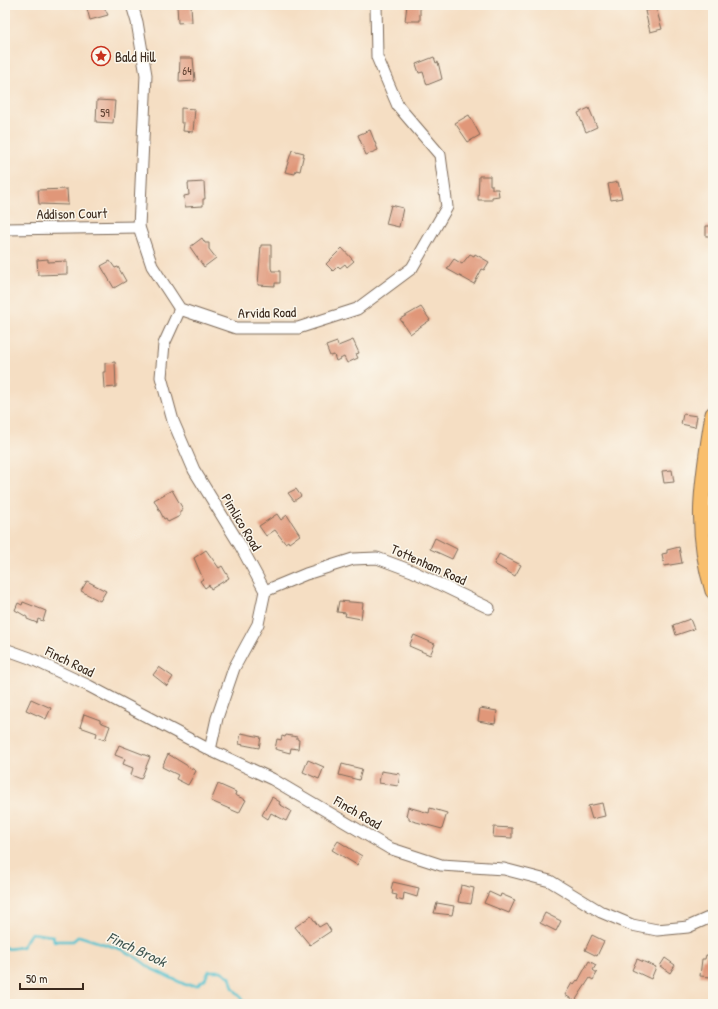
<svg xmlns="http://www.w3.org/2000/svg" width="718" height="1009" font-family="'Patrick Hand',sans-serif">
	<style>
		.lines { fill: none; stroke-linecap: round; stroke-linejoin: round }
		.stream { stroke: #56c3d0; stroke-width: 2.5 }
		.building { fill: #e09779 }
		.minor-casing { stroke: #7c6958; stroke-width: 13 }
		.major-casing { stroke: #7c6958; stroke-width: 17 }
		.minor { stroke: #fff; stroke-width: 11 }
		.major { stroke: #f9bf6d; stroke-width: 15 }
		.labels { text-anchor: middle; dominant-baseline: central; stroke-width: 3; stroke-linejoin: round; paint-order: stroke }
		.number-label { font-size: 12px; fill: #644535 }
		.poi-label { font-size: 14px; fill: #3b2a1e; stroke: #fbf7ec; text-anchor: start }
		.street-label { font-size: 14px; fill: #3b2a1e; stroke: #fbf7ec }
		.water-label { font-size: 15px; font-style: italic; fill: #435853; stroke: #fbf7ec }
	</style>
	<rect width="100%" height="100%" fill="#fbf7ec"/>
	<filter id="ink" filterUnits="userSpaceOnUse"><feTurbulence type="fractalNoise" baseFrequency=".025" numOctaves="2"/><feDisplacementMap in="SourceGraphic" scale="8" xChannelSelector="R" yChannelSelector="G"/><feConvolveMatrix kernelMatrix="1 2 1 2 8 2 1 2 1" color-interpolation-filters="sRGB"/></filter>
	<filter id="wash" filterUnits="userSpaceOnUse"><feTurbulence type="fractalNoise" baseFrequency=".012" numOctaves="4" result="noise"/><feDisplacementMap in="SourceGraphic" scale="16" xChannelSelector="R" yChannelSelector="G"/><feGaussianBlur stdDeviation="0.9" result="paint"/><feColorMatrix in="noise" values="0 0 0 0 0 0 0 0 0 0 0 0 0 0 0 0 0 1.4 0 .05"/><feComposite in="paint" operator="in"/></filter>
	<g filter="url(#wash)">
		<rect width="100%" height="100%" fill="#f5dec3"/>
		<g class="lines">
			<path class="stream" d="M5,947l2,2 15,-2 9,-14 22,3 1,5h19l6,-5 41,13 17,9 15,11 34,16h11l8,-6 4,-8h12l9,6 3,11 14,16"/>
		</g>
		<g id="blocks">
			<g class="building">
				<path d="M86,5h17l5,10 -18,5z"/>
				<path d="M177,5h14l1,17 -14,1z"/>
				<path d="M407,5h13v16h-15z"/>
				<path d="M656,8l6,21 -12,3 -5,-21z"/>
				<path d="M434,57l2,6 2,-1 4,17 -15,6 -4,-13 -4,1 -3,-9z"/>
				<path d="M180,58h13l2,23 -16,1z"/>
				<path d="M97,100l18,1 -2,22 -17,-1z"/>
				<path d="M181,108l14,1 -2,23 -10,-1 1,-8h-3z"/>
				<path d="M589,108l8,19 -11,5 -8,-19z"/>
				<path d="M469,115l11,20 -12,7 -13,-19z"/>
				<path d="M370,130l8,20 -12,5 -8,-20z"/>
				<path d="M292,150l12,3 -4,18 -4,-1 -1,4 -10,-2z"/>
				<path d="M479,176h11v9h2v4h6l1,7 -7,1v3h-14z"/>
				<path d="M204,182l1,17h-2v7l-18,1 -1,-11 5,-1 -1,-12z"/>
				<path d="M618,182l4,16 -11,2 -3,-16z"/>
				<path d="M67,189l1,16 -29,-1 -1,-14z"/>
				<path d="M391,205l12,3 -4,19 -13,-3z"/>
				<rect x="706" y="226" width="7" height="10"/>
				<path d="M202,238l3,5h4v6l7,9 -12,9 -14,-20z"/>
				<path d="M261,245h10v23l1,3h8v12h-5v3l-17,-1z"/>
				<path d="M342,248l12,13 -7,6 -2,-3 -5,4 -2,-2 -5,5 -7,-7z"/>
				<path d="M470,254l4,2 1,-2 14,8 -5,8 -2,-1 -8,15 -27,-15 7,-10 8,5z"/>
				<path d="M48,259v3l19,-1v13l-29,1 -1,-15z"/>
				<path d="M110,261l5,7 3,-1 8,14 -12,7 -13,-22z"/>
				<path d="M421,307l9,13 -20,14 -10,-15z"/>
				<path d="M353,340l6,13 -3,1 2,4 -11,5 -3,-6 -8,4 -2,-6 -4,1 -4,-10 11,-4 1,4z"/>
				<path d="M115,362l1,25 -12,1 -1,-16h2v-9z"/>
				<path d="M683,414l14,2 -2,11 -14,-3z"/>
				<path d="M672,470l2,12 -10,1 -2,-12z"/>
				<path d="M296,489l5,7 -7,5 -6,-8z"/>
				<path d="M172,490l11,19 -3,2v5l-12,6 -2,-4 -2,1 -10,-19z"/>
				<path d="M277,514l4,6 6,-5 13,20 -11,8 -1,-2 -3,2 -10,-13 -9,6 -7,-10z"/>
				<path d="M435,538l22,11 -5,10 -22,-10z"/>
				<path d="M679,547l3,16 -18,3 -2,-12 5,-1v-3z"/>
				<path d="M206,550l13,18 3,-2 7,12 -18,11 -2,-4 -4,3 -5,-7 3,-2 -9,-21z"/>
				<path d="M499,554l22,11 -6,11 -21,-12z"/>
				<path d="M87,581l19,10 -6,10 -19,-10z"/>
				<path d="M339,601l24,2 -2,16 -16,-3 1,-3 -9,-1z"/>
				<path d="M23,602l23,9 -3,10 -5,-2 -1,4 -10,-4v-2l-12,-7 3,-7 4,2z"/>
				<path d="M690,619l4,10 -18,6 -3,-10z"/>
				<path d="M414,635l21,9 -5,11 -21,-9z"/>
				<path d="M159,667l14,10 -6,9 -14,-11z"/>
				<path d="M31,699l20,9 -5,11 -20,-9z"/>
				<path d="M480,708l17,3 -2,13 -17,-3z"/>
				<path d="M84,714l16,6v2l10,4 -5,14 -9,-3 1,-4 -17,-6z"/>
				<path d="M241,733l20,4 -2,11 -20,-4z"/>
				<path d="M286,735l11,2v2l2,1 -1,9 -7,-1 -1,5 -15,-4 2,-10 4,1 1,-4 3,1z"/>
				<path d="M119,745l31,12 -9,22 -10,-4 2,-7 -10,-4 2,-5 -10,-4z"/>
				<path d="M168,754l28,17 -8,14 -12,-6 2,-4 -16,-8z"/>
				<path d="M308,760l16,7 -5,12 -16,-7z"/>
				<path d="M342,764l20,5 -3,11 -20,-5z"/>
				<path d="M381,771l19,3 -2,12 -19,-3z"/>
				<path d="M218,784l18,8 -1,3 11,5 -7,13 -28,-12z"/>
				<path d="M272,797l8,5 -1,2 12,7 -5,10 -15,-8 -3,6 -6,-4z"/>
				<path d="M602,803l3,13 -13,3 -4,-13z"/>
				<path d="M408,807l21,6 1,-5 17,5 -5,16 -33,-9v-3l-3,-1z"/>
				<path d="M494,827l18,1v10l-19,-1z"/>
				<path d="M338,841l24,15 -5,9 -25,-15z"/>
				<path d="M393,882l26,6 -2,9 -13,-4 -1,8 -7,-2 1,-4 -5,-1 1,-4 -2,-1z"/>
				<path d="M461,885l13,3 -3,16 -13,-2z"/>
				<path d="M489,892l11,5 1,-3 14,6 -6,13 -25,-10z"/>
				<path d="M437,903l17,3 -2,9 -18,-2z"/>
				<path d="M545,913l16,8 -5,10 -16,-8z"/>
				<path d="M311,916l8,11 7,-4 5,8 -21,14 -15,-18z"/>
				<path d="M592,935l12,6 -7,15 -12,-6z"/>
				<path d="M706,955l7,1 -2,21 -11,-1 2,-17h3z"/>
				<path d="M665,958l10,7 -5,8 -10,-7z"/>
				<path d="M637,959l19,8 -5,12 -19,-9z"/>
				<path d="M589,961l7,4 -3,5 4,3 -4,7 -3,-2 -15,23 -10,-6 7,-12 2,1 3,-4 1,1z"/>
			</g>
		</g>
	</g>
	<g filter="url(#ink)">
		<use href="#blocks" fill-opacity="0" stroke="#7c6958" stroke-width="1"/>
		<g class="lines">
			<g class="minor-casing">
				<g id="minor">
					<path d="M132,5l5,17 9,53 -7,152 13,39 28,43 56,19h62l59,-19 55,-41 35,-61 -7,-52 -42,-49 -21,-49 -1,-52"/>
					<path d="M5,229l134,-2"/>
					<path d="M180,309l-16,35 -3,33 12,44 21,49 46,75 25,46 -7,33 -24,44 -17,50 -7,32"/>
					<path d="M705,500l8,29"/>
					<path d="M265,591l41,-17 47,-15 24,-1 35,13 77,37"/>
					<path d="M5,649l25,9 59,28 121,64 62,29 117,69 52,17 63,4 46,12 51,31 31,13 25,5 31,-3 25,-11"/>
				</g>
			</g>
			<g class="major-casing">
				<path id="major" d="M713,414c-10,65 -20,112 0,177"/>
			</g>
			<use href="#minor" class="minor"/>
			<use href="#major" class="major"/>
		</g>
	</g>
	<defs>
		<g id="sight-ring" transform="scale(1)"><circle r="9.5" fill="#fbf7ec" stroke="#c8321e" stroke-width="1.5"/><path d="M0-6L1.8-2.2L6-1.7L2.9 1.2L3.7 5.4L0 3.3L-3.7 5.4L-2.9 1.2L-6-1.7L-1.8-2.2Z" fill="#c8321e"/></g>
	</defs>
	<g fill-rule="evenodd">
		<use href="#sight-ring" x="101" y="56"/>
	</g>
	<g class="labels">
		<g class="number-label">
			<text x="187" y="70">64</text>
			<text x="105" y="112">59</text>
		</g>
		<g class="poi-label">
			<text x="115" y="56">Bald Hill</text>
		</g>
		<g class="street-label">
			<text transform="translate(72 213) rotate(-1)">Addison Court</text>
			<text transform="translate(267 312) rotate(-1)">Arvida Road</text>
			<text transform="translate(242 522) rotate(59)">Pimlico Road</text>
			<text transform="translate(429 564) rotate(24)">Tottenham Road</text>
			<text transform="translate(70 661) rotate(26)">Finch Road</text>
			<text transform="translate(358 812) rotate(30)">Finch Road</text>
		</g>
		<g class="water-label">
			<text transform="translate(137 949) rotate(25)">Finch Brook</text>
		</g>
	</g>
	<rect width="718" height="1009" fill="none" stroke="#fbf7ec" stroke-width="20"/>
	<path d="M20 983v6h63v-6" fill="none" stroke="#3b2a1e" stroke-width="2"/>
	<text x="26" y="983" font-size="12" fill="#3b2a1e" stroke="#fbf7ec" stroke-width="3" paint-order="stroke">50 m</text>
</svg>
